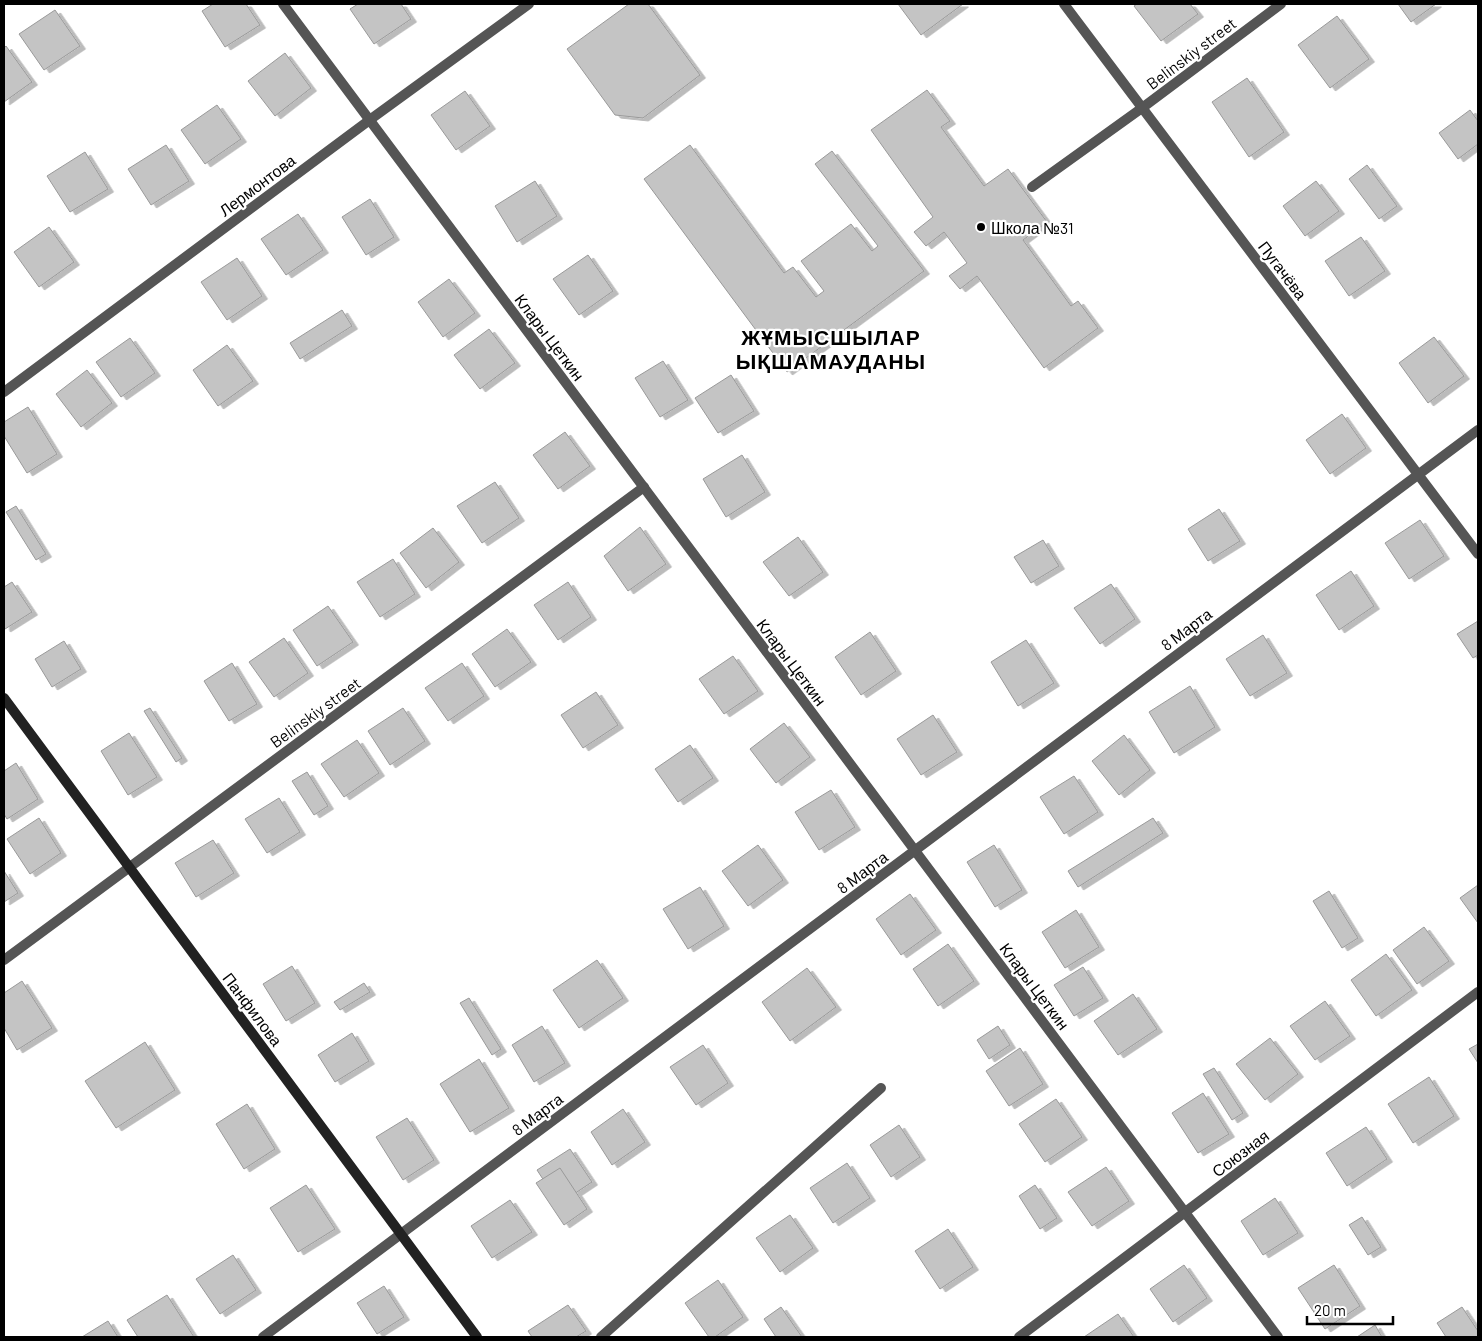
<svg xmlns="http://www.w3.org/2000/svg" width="1482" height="1341" font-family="Barlow,sans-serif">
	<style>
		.building { fill: #c4c4c4; stroke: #999; filter: url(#shadow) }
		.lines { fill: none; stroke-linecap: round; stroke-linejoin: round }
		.lane { stroke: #555; stroke-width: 10 }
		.street { stroke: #555; stroke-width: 10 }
		.secondary { stroke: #222; stroke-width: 10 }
		.poi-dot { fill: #000; stroke: #fff; stroke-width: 2 }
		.labels { text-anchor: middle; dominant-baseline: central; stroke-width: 4.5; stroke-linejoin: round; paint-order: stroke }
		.street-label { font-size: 16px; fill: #000; stroke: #fff }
		.poi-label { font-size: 16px; fill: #000; stroke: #fff; text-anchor: start }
		.district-label { font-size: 21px; font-weight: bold; letter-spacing: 1px; fill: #000; stroke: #fff }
	</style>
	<defs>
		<filter id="shadow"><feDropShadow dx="5.5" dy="3" stdDeviation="0" flood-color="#0004"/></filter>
	</defs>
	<rect width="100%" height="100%" fill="#fff"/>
	<g class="building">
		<path d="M213,4h33l14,21 -35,22 -23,-36z"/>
		<path d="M358,4h43l10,15 -37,25 -24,-35z"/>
		<path d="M629,4h19l52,71 -57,43 -28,-3 -48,-66z"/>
		<path d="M898,4h65l-42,31z"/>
		<path d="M1137,4h53l8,10 -37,27 -27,-35z"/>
		<path d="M1398,4h38l-25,18z"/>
		<path d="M55,10l25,36 -36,24 -25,-36z"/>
		<path d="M1337,16l32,43 -39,29 -32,-43z"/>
		<path d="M6,46l26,36 -28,20v-54z"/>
		<path d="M285,53l26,35 -36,28 -27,-35z"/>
		<path d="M1247,78l37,54 -35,25 -37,-55z"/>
		<path d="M927,90l23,31 -9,6 43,59 24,-17 39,53 -24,18 48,66 7,-5 20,27 -54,40 -67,-92 -17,13 -11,-13 18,-13 -23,-31 -18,14 -12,-14 19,-15 -62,-87z"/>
		<path d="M465,91l25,35 -34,24 -25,-35z"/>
		<path d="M217,105l24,34 -36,25 -24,-34z"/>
		<path d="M1470,110l8,11v23l-20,15 -19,-26z"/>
		<path d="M166,145l23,36 -38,24 -23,-36z"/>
		<path d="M690,145l94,128 9,-6 23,30 8,-6 -23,-30 50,-37 21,27 6,-5 -63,-82 17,-13 92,120 -137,101 -143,-193z"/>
		<path d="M85,152l23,37 -38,23 -23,-36z"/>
		<path d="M1367,165l30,41 -18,13 -30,-40z"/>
		<path d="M535,181l22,35 -40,26 -22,-36z"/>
		<path d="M1316,181l23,30 -34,25 -22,-30z"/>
		<path d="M370,199l24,38 -28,18 -24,-38z"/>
		<path d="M298,214l25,36 -37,25 -25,-36z"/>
		<path d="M49,227l25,35 -35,25 -25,-35z"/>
		<path d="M1361,237l24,34 -36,25 -24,-35z"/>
		<path d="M588,255l25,36 -34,24 -26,-36z"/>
		<path d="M237,258l25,38 -35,24 -26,-38z"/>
		<path d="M449,279l26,34 -32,24 -25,-35z"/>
		<path d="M342,310l10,16 -52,33 -10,-16z"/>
		<path d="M489,329l26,34 -35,26 -26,-34z"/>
		<path d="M1434,337l30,39 -36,27 -29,-40z"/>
		<path d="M130,338l25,35 -34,24 -25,-35z"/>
		<path d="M227,345l26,36 -35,25 -25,-36z"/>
		<path d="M663,361l25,39 -28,17 -25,-39z"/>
		<path d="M87,370l25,33 -31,24 -25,-33z"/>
		<path d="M731,375l23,36 -36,22 -23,-35z"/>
		<path d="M28,407l29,47 -30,19 -23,-37v-14z"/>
		<path d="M1342,414l24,34 -36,26 -24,-34z"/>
		<path d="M565,432l25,34 -32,23 -25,-34z"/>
		<path d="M742,455l23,37 -39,25 -23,-38z"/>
		<path d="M495,482l24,36 -37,25 -25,-37z"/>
		<path d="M16,506l30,48 -10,6 -30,-48z"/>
		<path d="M1219,509l21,32 -32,20 -20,-32z"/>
		<path d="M1420,520l24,36 -35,23 -24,-36z"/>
		<path d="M640,527l26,37 -38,27 -24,-35z"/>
		<path d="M433,528l26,34 -33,26 -26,-35z"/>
		<path d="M798,537l25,35 -34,24 -26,-34z"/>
		<path d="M1043,540l16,26 -28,17 -17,-26z"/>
		<path d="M393,559l22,35 -35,23 -23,-35z"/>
		<path d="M1351,571l23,35 -35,24 -23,-35z"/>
		<path d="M12,582l20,30 -27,17 -1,-2v-40z"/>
		<path d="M568,582l23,35 -33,23 -24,-35z"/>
		<path d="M1111,584l24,35 -35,25 -26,-36z"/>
		<path d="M328,606l25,36 -36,24 -24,-36z"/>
		<path d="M1478,621v34l-5,3 -16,-24z"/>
		<path d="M507,629l24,33 -36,25 -23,-33z"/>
		<path d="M870,632l26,39 -35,24 -26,-38z"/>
		<path d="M1263,635l24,38 -37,23 -24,-37z"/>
		<path d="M284,638l24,35 -34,24 -25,-35z"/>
		<path d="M1026,640l28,43 -36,23 -27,-44z"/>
		<path d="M64,641l17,28 -29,18 -17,-28z"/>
		<path d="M733,656l25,35 -34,23 -25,-35z"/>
		<path d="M232,663l25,41 -28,17 -25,-40z"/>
		<path d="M462,663l22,33 -36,25 -23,-33z"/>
		<path d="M1190,686l25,41 -41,26 -25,-41z"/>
		<path d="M596,692l22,33 -35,23 -22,-33z"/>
		<path d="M150,708l32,50 -6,4 -32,-51z"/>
		<path d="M403,708l22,33 -35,24 -22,-34z"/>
		<path d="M933,715l24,37 -36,23 -24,-36z"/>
		<path d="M784,723l26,34 -34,26 -26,-34z"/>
		<path d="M129,733l28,44 -29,18 -27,-44z"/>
		<path d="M1124,735l26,35 -31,25 -27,-34z"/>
		<path d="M357,740l22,33 -35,24 -23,-33z"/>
		<path d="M690,745l23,33 -35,24 -23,-33z"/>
		<path d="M16,763l22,36 -31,20 -3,-5v-43z"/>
		<path d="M307,772l21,34 -14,9 -22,-34z"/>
		<path d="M1074,776l24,36 -34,22 -24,-37z"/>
		<path d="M831,790l24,37 -36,23 -24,-38z"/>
		<path d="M279,798l21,34 -33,21 -22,-34z"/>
		<path d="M39,818l22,35 -31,21 -23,-35z"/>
		<path d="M1153,818l10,15 -85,54 -10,-16z"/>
		<path d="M213,840l21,33 -38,24 -21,-34z"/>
		<path d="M758,845l25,35 -35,26 -26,-35z"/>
		<path d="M994,845l28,45 -27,17 -28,-45z"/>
		<path d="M4,871l14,22 -14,9z"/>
		<path d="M1478,885v38l-18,-25z"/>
		<path d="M700,887l24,39 -36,23 -25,-40z"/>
		<path d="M1329,891l29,47 -16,10 -29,-47z"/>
		<path d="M910,894l26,36 -35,25 -25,-36z"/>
		<path d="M1076,910l23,37 -34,21 -23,-36z"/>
		<path d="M1424,927l25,34 -32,23 -24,-34z"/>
		<path d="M948,944l26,37 -36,25 -25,-37z"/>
		<path d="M1386,954l26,36 -36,26 -25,-36z"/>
		<path d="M597,960l26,38 -44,30 -26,-38z"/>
		<path d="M292,966l23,37 -29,18 -23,-37z"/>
		<path d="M1083,967l20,31 -29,18 -20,-31z"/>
		<path d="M807,968l29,39 -46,34 -28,-39z"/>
		<path d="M22,981l30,47 -35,22 -13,-22v-35z"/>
		<path d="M364,983l6,9 -30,18 -6,-8z"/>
		<path d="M1133,994l24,35 -39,26 -24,-34z"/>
		<path d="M469,998l32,51 -9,6 -32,-52z"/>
		<path d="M1325,1001l25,35 -35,24 -25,-34z"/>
		<path d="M542,1026l23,37 -31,19 -22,-37z"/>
		<path d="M998,1026l12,19 -21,14 -12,-19z"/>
		<path d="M352,1033l17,28 -34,21 -17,-27z"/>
		<path d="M1270,1038l28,36 -33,26 -29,-36z"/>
		<path d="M145,1042l30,48 -59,38 -31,-47z"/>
		<path d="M1478,1044v19l-9,-14z"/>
		<path d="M703,1045l25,38 -32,22 -26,-38z"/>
		<path d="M1020,1048l23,36 -34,22 -23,-35z"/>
		<path d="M479,1059l30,49 -39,24 -30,-48z"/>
		<path d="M1214,1068l29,45 -11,7 -29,-46z"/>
		<path d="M1429,1077l25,39 -41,27 -25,-39z"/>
		<path d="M1203,1093l26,41 -31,19 -26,-40z"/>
		<path d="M1056,1099l26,38 -37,25 -26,-38z"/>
		<path d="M247,1104l28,45 -31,20 -28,-45z"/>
		<path d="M623,1109l22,33 -33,23 -21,-33z"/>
		<path d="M407,1118l27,42 -31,20 -27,-43z"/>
		<path d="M899,1125l21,32 -29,20 -21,-32z"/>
		<path d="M1366,1127l21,32 -40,27 -21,-33z"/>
		<path d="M570,1149l22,33 -33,22 -22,-34z"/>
		<path d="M847,1163l23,35 -37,25 -23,-35z"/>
		<path d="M1106,1167l23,34 -37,25 -24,-34z"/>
		<path d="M560,1168l27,41 -23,16 -28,-42z"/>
		<path d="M306,1185l29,44 -37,23 -28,-44z"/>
		<path d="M1035,1185l22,33 -17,11 -21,-33z"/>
		<path d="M1275,1198l23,35 -35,22 -22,-34z"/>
		<path d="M510,1200l22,32 -40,26 -21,-32z"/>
		<path d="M790,1215l23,33 -33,24 -24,-34z"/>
		<path d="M1362,1217l19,30 -13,8 -19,-30z"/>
		<path d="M948,1229l25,38 -33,22 -25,-38z"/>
		<path d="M233,1255l23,35 -36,24 -24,-35z"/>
		<path d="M1184,1265l23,33 -34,24 -23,-33z"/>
		<path d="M1334,1265l26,41 -35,23 -27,-41z"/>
		<path d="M718,1280l25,37 -28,20h-6l-24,-34z"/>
		<path d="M384,1286l20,31 -27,17 -20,-31z"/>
		<path d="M167,1295l27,42h-56l-11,-17z"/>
		<path d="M568,1305l18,26 -10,6h-44l-4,-6z"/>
		<path d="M781,1307l21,30h-26l-12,-18z"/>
		<path d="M1462,1307l16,24v6h-32l-9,-14z"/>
		<path d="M1118,1314l16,23h-50z"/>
		<path d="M108,1321l10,16h-36z"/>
		<path d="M1375,1325l7,12h-25z"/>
	</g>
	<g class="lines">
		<g class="lane">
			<path d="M1032,187l110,-79"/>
			<path d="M601,1337l280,-249"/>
		</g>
		<g class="street">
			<path d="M283,4l995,1333"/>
			<path d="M1064,4l414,550"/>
			<path d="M1142,108l139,-104"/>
			<path d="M4,392l371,-276 154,-112"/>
			<path d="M4,960l640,-473"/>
			<path d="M263,1337l1215,-907"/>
			<path d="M1019,1337l459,-345"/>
		</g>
		<path class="secondary" d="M4,698l473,639"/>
	</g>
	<circle class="poi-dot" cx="981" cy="227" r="5"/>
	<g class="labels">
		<g class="street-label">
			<text transform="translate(1191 53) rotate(-37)">Belinskiy street</text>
			<text transform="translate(257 185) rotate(-37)">Лермонтова</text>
			<text transform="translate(1283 270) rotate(53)">Пугачёва</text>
			<text transform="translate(550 337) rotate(53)">Клары Цеткин</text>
			<text transform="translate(1186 629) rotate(-37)">8 Марта</text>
			<text transform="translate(792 662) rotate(53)">Клары Цеткин</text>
			<text transform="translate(315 712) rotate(-36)">Belinskiy street</text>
			<text transform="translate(862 872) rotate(-37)">8 Марта</text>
			<text transform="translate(1035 986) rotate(53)">Клары Цеткин</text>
			<text transform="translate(253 1009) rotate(53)">Панфилова</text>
			<text transform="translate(537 1114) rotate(-37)">8 Марта</text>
			<text transform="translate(1240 1153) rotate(-37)">Союзная</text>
		</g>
		<g class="poi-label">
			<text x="991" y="227">Школа №31</text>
		</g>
		<g class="district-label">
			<text x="831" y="336">ЖҰМЫСШЫЛАР<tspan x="831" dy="24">ЫҚШАМАУДАНЫ</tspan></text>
		</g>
	</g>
	<rect width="1482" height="1341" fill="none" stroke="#000000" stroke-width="10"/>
	<path d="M1307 1316v8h86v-8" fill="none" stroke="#000000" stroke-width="2.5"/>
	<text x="1314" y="1316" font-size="15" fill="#000000" stroke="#ffffff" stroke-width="4" paint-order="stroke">20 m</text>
</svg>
